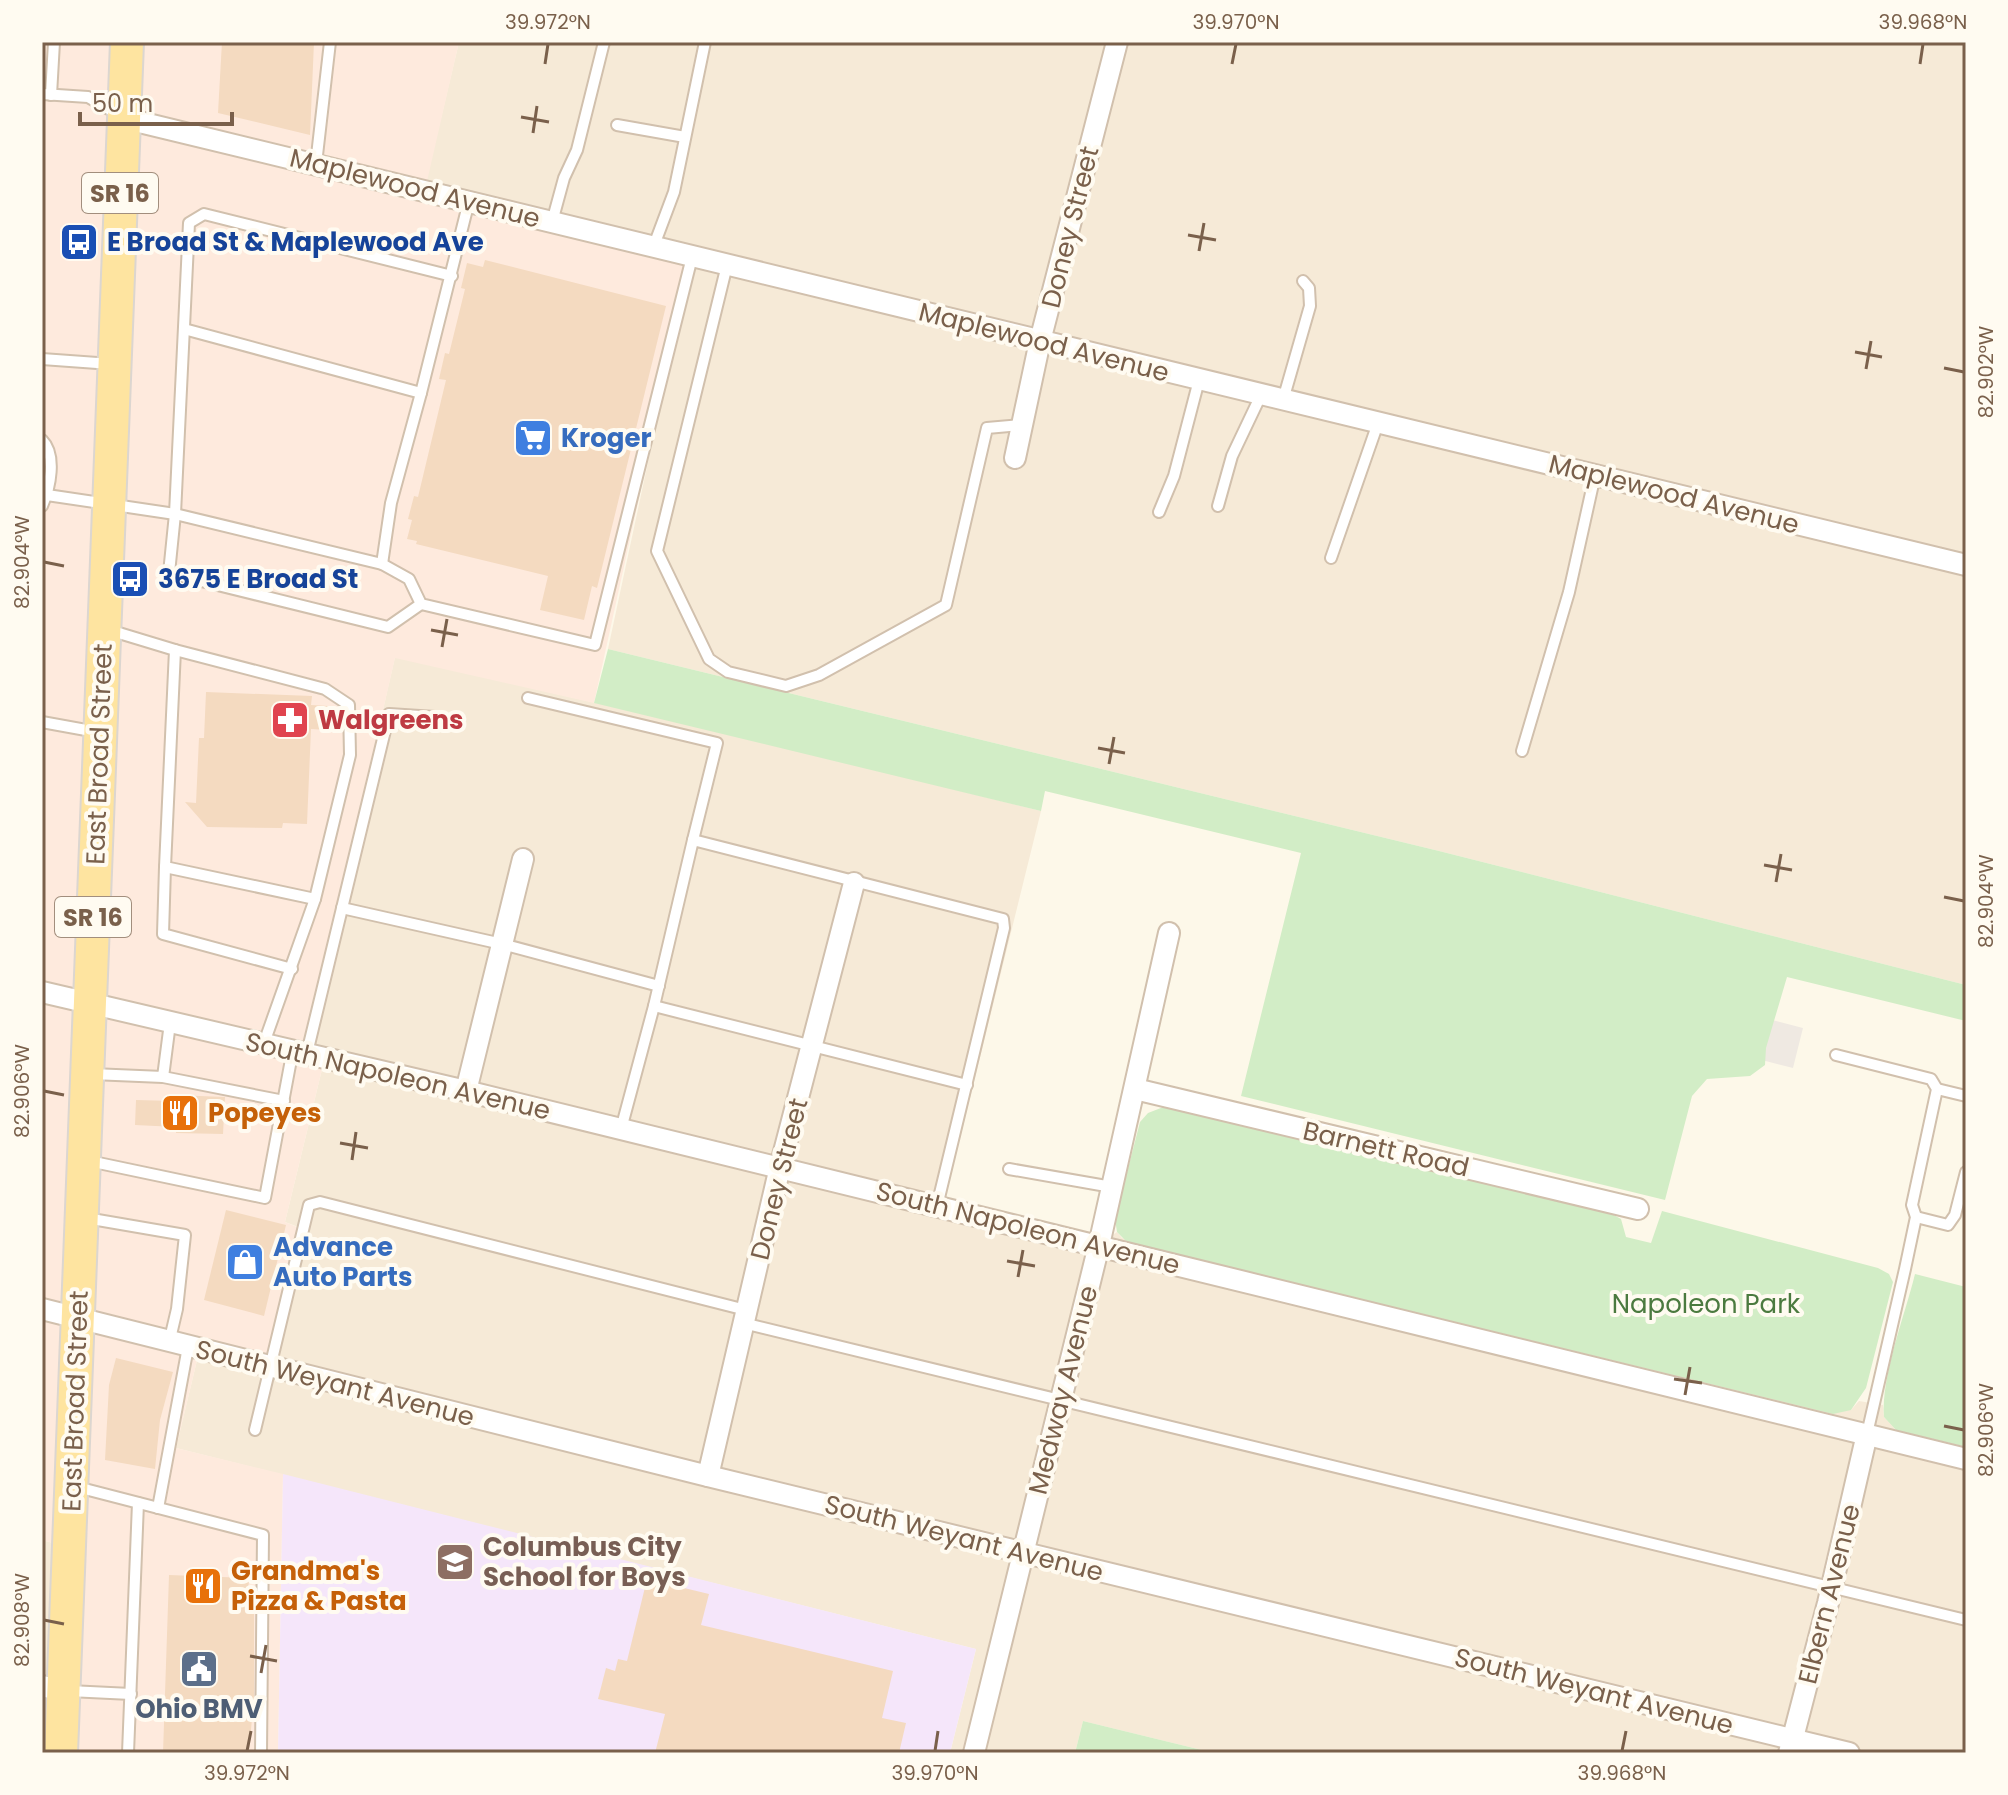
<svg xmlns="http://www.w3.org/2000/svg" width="2008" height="1795" font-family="Poppins,sans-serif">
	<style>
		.residential { fill: #f6ead7 }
		.commercial { fill: #feeadd }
		.industrial { fill: #efe9e2 }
		.education { fill: #f5e6fa }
		.green { fill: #d2edc6 }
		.building { fill: #f4dac0 }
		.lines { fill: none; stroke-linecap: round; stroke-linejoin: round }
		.service-casing { stroke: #d1c0ad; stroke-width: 14 }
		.minor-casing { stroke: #d1c0ad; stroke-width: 24 }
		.primary-casing { stroke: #dcd6d0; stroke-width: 36 }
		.service { stroke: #fff; stroke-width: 10 }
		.minor { stroke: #fff; stroke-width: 20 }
		.primary { stroke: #fee4a0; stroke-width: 32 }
		.ticks { fill: none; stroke: #7a604b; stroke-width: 3 }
		.labels { text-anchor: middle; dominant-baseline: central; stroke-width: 8; stroke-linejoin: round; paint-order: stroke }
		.shield { fill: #fffbf1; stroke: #a28e7d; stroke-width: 2 }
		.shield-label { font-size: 24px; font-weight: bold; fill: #7a604b }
		.street-label { font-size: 26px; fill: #7a604b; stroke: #fffbf1 }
		.transit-label { font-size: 26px; font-weight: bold; fill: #164399; stroke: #fffbf1; text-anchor: start }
		.shop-label { font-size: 26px; font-weight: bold; fill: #366cbe; stroke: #fffbf1; text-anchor: start }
		.health-label { font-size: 26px; font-weight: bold; fill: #be3a42; stroke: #fffbf1; text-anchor: start }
		.food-label { font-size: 26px; font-weight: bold; fill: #c56008; stroke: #fffbf1; text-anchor: start }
		.park-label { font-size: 26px; fill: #4b7a3f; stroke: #fffbf1 }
		.education-label { font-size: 26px; font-weight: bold; fill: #785e54; stroke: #fffbf1; text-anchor: start }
		.service-label { font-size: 26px; font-weight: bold; fill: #4e5e75; stroke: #fffbf1 }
		.neatline { fill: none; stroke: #7a604b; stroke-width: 3 }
		.ticks-label { font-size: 20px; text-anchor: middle; fill: #7a604b }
	</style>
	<rect width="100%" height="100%" fill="#fdf8e9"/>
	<g class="residential">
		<path d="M459,42h1507v943l-527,-134 -831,-202 84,-392 -268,-67z"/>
		<path d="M395,657l332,76 314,78 -98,396 154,39 20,-14 5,6 729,172 8,-9 24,4 1,12 12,13 70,17v306h-752l-131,-32 -8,32h-125l26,-104 -800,-201 23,-96 102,-124 -16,-6 39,-161 -20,-5z"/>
		<path d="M42,1540l26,7 -6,206h-20z"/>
	</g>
	<path class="commercial" d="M42,42h417l-34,148 267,67 -98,446 -199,-45 -91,397 20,6 -39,161 17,7 -36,137 -67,-14 -23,96 107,26 -5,279h-216l6,-206 -26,-7z"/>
	<path class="industrial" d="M1764,1018l39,10 -10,40 -39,-10z"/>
	<path class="education" d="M283,1474l693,175 -26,104h-672z"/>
	<g class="green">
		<path d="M608,649l831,202 527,134v36l-179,-44 -21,71 -1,17 -15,11 -43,3 -15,17 -27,104 -424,-104 60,-243 -256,-62 -4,20 -447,-108z"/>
		<path d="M1166,1106l444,107 11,6 5,18 25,6 11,-32 216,57 11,6 4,8 -27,106 -15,22 -18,4 -706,-172 -10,-10 -2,-13 25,-97 8,-9z"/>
		<path d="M1915,1274l51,13v160l-70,-17 -12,-13c-3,-41 21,-102 31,-143z"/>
		<path d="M1083,1721l131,32h-139z"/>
	</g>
	<g class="building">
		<path d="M222,42h92l-4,93 -92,-22z"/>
		<path d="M485,260l181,46 -69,282 -5,-2 -8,34 -44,-10 8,-34 -132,-32 1,-3 -10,-2 5,-19 -4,-1 6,-23 4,1 28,-117 -7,-1 6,-26 4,1 16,-65 -4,-1 6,-25 16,4z"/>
		<path d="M206,692l106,4 -1,9 17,1 -1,24 -16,-1 -4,95 -24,-1 -1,5 -75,-1 -22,-25 11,1 3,-65h5z"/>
		<path d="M174,1095l51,2 -2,37 -47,-1v-6l-41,-2 1,-25 38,1z"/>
		<path d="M226,1210l60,15 -22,91 -60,-16z"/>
		<path d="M116,1358l57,14 -13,48 -5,49 -50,-9 4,-75z"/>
		<path d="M169,1575l80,3 -1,18 6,1v98l-5,58h-86z"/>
		<path d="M647,1579l62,15 -8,31 192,46 -11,47 24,5 -7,30h-244l10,-39 -67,-15 8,-31 9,3 3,-12 9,2z"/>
	</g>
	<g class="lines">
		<g class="service-casing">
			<g id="service">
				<path d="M42,94l46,3 31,18"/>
				<path d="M51,95l3,-53"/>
				<path d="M617,125l68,12"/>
				<path d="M316,164l14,-122"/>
				<path d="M552,222l12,-44 13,-28 27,-108"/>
				<path d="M653,248l21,-56 31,-150"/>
				<path d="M727,265l-70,286 52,108 19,13 58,14 33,-11 127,-70 41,-177 35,-3"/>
				<path d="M184,329l237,64"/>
				<path d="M42,359l69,5"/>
				<path d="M1283,400l27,-94 -1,-18 -6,-7"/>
				<path d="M42,440c15,15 8,48 0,66"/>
				<path d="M47,495l128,19 207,50 9,-61 30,-110 48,-192"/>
				<path d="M1218,506l14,-50 29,-61"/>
				<path d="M1159,512l15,-36 25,-96"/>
				<path d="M1331,558l47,-135"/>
				<path d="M382,564l27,15 12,25 174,41 97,-388"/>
				<path d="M421,604l-33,23 -219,-54 6,-59 14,-291 15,-9 248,62"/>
				<path d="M109,630l66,20 -10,217 150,32"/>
				<path d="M175,650l150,39 24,16 1,50 -35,144 -51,144"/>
				<path d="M528,698l189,45 -24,97"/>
				<path d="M42,722l55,10"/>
				<path d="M1522,751l47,-159 26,-117"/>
				<path d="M165,867l-2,67 129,35"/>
				<path d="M342,908l160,36 157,42"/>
				<path d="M654,1006l313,79"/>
				<path d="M307,1053l82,-339 46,3"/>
				<path d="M1836,1055l95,24 6,10 -25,116 4,12 -11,52 -38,165"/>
				<path d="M92,1074l71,3 7,-54"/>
				<path d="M163,1077l121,24"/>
				<path d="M1937,1089l29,7"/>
				<path d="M621,1129l33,-123 39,-166 310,79 1,9 -67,278"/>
				<path d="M89,1161l176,37 28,-149"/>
				<path d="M1009,1169l103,18"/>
				<path d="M1916,1217l32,8 7,-10 11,-43"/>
				<path d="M86,1218l99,17 -8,74 -8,34"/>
				<path d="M743,1323l1223,297"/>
				<path d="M255,1430l54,-225 11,-3 426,108"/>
				<path d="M77,1487l186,48 -2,218"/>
				<path d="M158,1508l30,-161"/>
				<path d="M69,1691l62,3"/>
				<path d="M128,1753l10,-250"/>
			</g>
		</g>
		<g class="minor-casing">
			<g id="minor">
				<path d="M123,118l1843,447"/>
				<path d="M1015,458l25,-117 77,-299"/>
				<path d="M42,992l424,99 1500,368"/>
				<path d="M1135,1089l503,120"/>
				<path d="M466,1091l57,-232"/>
				<path d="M42,1309l666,167 1141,277"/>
				<path d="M708,1476l72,-309 74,-284"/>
				<path d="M42,1686l21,5"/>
				<path d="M974,1753l125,-508 70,-312"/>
				<path d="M1789,1753l39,-150 39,-169"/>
			</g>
		</g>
		<g class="primary-casing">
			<path id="primary" d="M61,1753l66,-1711"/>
		</g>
		<use href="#service" class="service"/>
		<use href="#minor" class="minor"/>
		<use href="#primary" class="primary"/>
	</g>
	<path class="ticks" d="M545,64l3,-20M1232,64l4,-20M1920,64l3,-20M521,117l28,5M533,133l4,-27M1188,235l28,5M1199,251l5,-28M1855,352l27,5M1944,368l20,4M1866,369l5,-28M44,562l20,4M431,630l27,5M442,647l5,-28M1098,748l27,5M1109,764l5,-27M1764,865l28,5M1776,882l5,-28M1944,897l20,4M44,1091l20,4M340,1143l28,5M352,1160l4,-28M1007,1261l28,5M1018,1277l5,-27M1674,1379l28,4M1685,1395l5,-28M1944,1426l20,4M44,1620l20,4M250,1656l27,5M261,1673l5,-28M247,1751l4,-20M935,1751l3,-20M1622,1751l4,-20"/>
	<defs>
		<g id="bus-square" transform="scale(2)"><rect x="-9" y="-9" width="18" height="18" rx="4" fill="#1a4fb4" stroke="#fffbf1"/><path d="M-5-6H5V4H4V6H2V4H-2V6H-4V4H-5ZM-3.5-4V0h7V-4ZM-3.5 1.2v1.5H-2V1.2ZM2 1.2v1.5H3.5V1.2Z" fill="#fff"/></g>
		<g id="supermarket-square" transform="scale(2)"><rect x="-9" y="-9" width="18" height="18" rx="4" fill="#3f7fe0" stroke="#fffbf1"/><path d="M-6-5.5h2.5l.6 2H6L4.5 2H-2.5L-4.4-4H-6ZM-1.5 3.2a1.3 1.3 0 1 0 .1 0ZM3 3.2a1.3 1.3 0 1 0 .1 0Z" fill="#fff"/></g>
		<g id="pharmacy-square" transform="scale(2)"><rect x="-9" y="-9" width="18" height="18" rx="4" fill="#e0444e" stroke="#fffbf1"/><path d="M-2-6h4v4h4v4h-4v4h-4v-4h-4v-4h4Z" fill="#fff"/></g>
		<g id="restaurant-square" transform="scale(2)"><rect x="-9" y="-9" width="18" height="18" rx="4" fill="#e8710a" stroke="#fffbf1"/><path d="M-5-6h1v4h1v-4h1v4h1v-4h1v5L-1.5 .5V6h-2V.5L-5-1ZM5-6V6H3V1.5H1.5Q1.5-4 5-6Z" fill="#fff"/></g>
		<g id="shop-square" transform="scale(2)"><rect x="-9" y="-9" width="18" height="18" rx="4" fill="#3f7fe0" stroke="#fffbf1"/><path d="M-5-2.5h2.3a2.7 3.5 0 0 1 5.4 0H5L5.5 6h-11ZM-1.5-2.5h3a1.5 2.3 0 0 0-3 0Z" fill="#fff"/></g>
		<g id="school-square" transform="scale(2)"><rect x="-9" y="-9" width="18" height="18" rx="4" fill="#8d6e63" stroke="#fffbf1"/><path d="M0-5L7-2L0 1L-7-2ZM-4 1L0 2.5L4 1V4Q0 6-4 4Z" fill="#fff"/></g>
		<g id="civic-square" transform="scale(2)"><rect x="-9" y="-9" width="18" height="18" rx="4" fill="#5c6f8a" stroke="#fffbf1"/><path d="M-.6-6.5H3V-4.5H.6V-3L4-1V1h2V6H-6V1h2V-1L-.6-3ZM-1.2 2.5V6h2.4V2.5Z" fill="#fff"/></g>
	</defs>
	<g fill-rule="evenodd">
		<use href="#bus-square" x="79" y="242"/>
		<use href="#supermarket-square" x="533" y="438"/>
		<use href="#bus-square" x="130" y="579"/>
		<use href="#pharmacy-square" x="290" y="720"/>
		<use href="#restaurant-square" x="180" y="1113"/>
		<use href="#shop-square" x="245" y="1262"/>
		<use href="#school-square" x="455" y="1562"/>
		<use href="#restaurant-square" x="203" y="1586"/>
		<use href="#civic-square" x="199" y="1669"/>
	</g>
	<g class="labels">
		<g class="shield">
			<rect x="82" y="173" width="76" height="40" rx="6"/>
			<rect x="55" y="897" width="76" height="40" rx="6"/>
		</g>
		<g class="shield-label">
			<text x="120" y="193">SR 16</text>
			<text x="93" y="917">SR 16</text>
		</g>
		<g class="street-label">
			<text transform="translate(415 188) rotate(14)">Maplewood Avenue</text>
			<text transform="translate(1070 227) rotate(-76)">Doney Street</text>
			<text transform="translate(1044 342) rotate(14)">Maplewood Avenue</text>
			<text transform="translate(1674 494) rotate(14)">Maplewood Avenue</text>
			<text transform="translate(99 754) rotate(-88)">East Broad Street</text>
			<text transform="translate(398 1076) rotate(13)">South Napoleon Avenue</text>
			<text transform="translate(1386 1149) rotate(13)">Barnett Road</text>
			<text transform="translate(779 1179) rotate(-76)">Doney Street</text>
			<text transform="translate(1028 1228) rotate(14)">South Napoleon Avenue</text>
			<text transform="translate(335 1383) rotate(14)">South Weyant Avenue</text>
			<text transform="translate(1063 1390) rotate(-76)">Medway Avenue</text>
			<text transform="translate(75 1401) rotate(-88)">East Broad Street</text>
			<text transform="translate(964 1538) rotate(14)">South Weyant Avenue</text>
			<text transform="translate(1829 1594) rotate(-76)">Elbern Avenue</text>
			<text transform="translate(1594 1691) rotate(14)">South Weyant Avenue</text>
		</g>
		<g class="transit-label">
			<text x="107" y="242">E Broad St &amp; Maplewood Ave</text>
			<text x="158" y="579">3675 E Broad St</text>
		</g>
		<g class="shop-label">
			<text x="561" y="438">Kroger</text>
			<text x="273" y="1247">Advance<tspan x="273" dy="30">Auto Parts</tspan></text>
		</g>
		<g class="health-label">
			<text x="318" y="720">Walgreens</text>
		</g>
		<g class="food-label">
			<text x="208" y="1113">Popeyes</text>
			<text x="231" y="1571">Grandma's<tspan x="231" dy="30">Pizza &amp; Pasta</tspan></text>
		</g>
		<g class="park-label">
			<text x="1706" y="1304">Napoleon Park</text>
		</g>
		<g class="education-label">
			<text x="483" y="1547">Columbus City<tspan x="483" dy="30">School for Boys</tspan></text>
		</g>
		<g class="service-label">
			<text x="199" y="1709">Ohio BMV</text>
		</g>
	</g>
	<rect width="2008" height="1795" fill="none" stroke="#fffbf1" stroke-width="88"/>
	<path d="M80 112v12h152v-12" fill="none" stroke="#7a604b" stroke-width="4"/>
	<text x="92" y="112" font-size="24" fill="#7a604b" stroke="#fffbf1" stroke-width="6" paint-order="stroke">50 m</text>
	<rect x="44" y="44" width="1920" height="1707" class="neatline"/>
	<g class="ticks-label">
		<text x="548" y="29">39.972°N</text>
		<text x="1236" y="29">39.970°N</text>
		<text x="1923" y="29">39.968°N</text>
		<text transform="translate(1986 372) rotate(-90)" y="7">82.902°W</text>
		<text transform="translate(22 562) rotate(-90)" y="7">82.904°W</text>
		<text transform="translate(1986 901) rotate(-90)" y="7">82.904°W</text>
		<text transform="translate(22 1091) rotate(-90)" y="7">82.906°W</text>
		<text transform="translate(1986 1430) rotate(-90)" y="7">82.906°W</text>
		<text transform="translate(22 1620) rotate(-90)" y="7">82.908°W</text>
		<text x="247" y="1780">39.972°N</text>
		<text x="935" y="1780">39.970°N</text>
		<text x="1622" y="1780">39.968°N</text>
	</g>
</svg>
